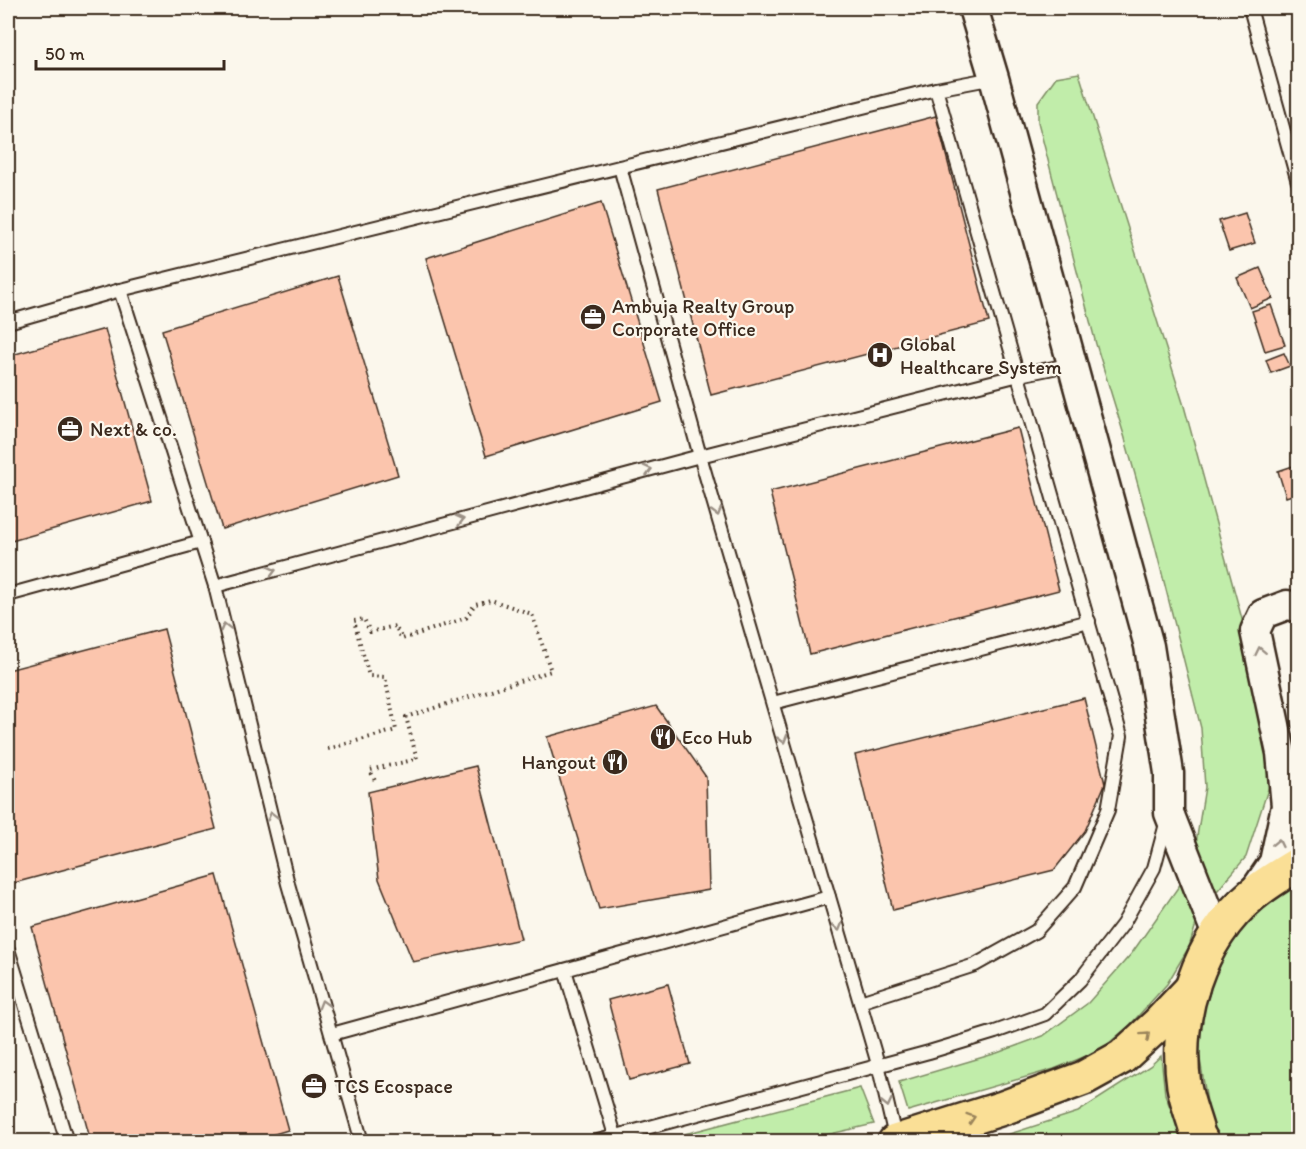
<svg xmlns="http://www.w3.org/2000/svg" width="1306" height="1149" font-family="Itim,sans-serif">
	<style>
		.green { fill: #c1edaa; stroke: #7e8c64; stroke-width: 1.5 }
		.building { fill: #fbc5ad; stroke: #3b2a1e; stroke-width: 1.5 }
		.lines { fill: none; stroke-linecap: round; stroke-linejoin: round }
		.service-casing { stroke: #3b2a1e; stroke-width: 16 }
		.tertiary-casing { stroke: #3b2a1e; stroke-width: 33 }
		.primary-casing { stroke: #3b2a1e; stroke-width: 38 }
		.path { stroke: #3b2a1e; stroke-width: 4; stroke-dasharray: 1.5 4.5; stroke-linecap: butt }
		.service { stroke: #fbf7ec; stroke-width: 12 }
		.tertiary { stroke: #fbf7ec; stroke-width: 28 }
		.primary { stroke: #fadf96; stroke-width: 33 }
		.oneway { stroke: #9b9085 }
		.oneway2 { stroke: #9a845a }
		.labels { text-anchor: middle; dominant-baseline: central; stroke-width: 4.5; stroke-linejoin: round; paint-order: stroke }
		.poi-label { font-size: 20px; fill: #3b2a1e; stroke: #fbf7ec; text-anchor: start }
	</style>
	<rect width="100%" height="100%" fill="#fbf7ec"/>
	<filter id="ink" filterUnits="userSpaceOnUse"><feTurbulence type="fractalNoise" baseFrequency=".0167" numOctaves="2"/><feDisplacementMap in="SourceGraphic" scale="12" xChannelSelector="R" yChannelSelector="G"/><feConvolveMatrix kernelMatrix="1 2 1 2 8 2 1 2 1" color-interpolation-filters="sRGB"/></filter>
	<g filter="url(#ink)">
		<g class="green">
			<path d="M1079,73l105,333 67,246 18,80v54l-23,71 -34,40 -16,-54 9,-56 -4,-59 -46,-182 -31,-111 -28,-91 -58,-222v-20l18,-25z"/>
			<path d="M1298,882v259h-78l-10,-21 -13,-79 3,-34 17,-41 22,-37 35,-34z"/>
			<path d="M1181,883l16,38 -8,26 -22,37 -37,41 -29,25 -47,19 -146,42 -9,-29 98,-29 46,-17 45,-33 44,-50z"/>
			<path d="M1161,1056l4,38 18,47h-195l90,-29 72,-46z"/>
			<path d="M860,1088l14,36 -74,17h-142z"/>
		</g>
		<g class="building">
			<path d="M936,116l53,206 -278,73 -53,-206z"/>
			<path d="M601,203l61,199 -176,54 -60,-198z"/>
			<path d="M1245,213l10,30 -26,8 -10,-30z"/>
			<path d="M1260,268l13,30 -23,10 -13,-30z"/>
			<path d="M338,276l60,199 -176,54 -60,-199z"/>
			<path d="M1271,305l14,40 -20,6 -13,-40z"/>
			<path d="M105,329l47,172 -144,41v-186z"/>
			<path d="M1284,353l6,13 -19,7 -5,-13z"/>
			<path d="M1018,428l41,162 -249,64 -40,-162z"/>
			<path d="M1296,465l2,9v19l-12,4 -8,-26z"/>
			<path d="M164,629l52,200 -206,55 -2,-9v-205z"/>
			<path d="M1084,698l21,86 -20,47 -31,39 -161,40 -38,-155z"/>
			<path d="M656,706l50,71 3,113 -110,19 -52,-172z"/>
			<path d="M476,766l45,173 -108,23 -34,-83 -11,-87z"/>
			<path d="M217,875l71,255 -40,12h-157l-59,-215z"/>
			<path d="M668,984l22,80 -61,16 -21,-80z"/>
		</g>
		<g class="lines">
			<g class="service-casing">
				<g id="service">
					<path d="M1250,8l48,174"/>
					<path d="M620,167l80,289 178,608 18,77"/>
					<path d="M120,290l95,296 73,298 74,258"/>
					<path d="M8,322l112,-32 816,-201 58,-11"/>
					<path d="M215,586l485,-130 319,-81 54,-11"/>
					<path d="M8,595l193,-53"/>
					<path d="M773,703l316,-82"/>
					<path d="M8,949l59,193"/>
					<path d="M565,970l52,172"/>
					<path d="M860,1002l115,-37 61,-34 39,-44 33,-77 13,-74 -185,-647"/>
					<path d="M332,1034l497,-137"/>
					<path d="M594,1142l335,-90 66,-20 50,-18 35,-34 43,-56 31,-56 13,-48"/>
				</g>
			</g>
			<g class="tertiary-casing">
				<g id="tertiary">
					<path d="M973,8l21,70 155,568 20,127v40l48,122"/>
					<path d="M1255,890l19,-28 12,-56 -5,-53 -26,-122 8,-17 24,-9 11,2"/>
				</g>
			</g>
			<g class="primary-casing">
				<g id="primary">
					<path d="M895,1142l108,-34 81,-30 38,-21 35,-32 35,-37"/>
					<path d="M1202,1142l-4,-7c-4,-16 -11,-32 -14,-49 -10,-68 14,-146 68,-191 14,-12 31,-22 46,-31"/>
				</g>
			</g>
			<path class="path" d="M328,749l68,-19 -11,-53 -16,-1 -15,-55 10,-2 6,13 25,-6 7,13 64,-21 9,-14 16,-4 41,14 19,57 -145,46 11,42 -47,11 5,11"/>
			<use href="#service" class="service"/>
			<use href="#tertiary" class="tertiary"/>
			<use href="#primary" class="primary"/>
		</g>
		<defs><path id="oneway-chevron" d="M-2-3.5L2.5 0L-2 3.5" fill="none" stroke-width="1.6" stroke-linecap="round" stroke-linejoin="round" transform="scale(1.5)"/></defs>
		<g class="oneway">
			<use href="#oneway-chevron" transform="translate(648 470) rotate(-15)"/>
			<use href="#oneway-chevron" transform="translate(717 512) rotate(74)"/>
			<use href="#oneway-chevron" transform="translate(460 520) rotate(-15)"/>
			<use href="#oneway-chevron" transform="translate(272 571) rotate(-15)"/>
			<use href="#oneway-chevron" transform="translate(225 627) rotate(-104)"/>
			<use href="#oneway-chevron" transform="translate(1260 651) rotate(-102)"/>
			<use href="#oneway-chevron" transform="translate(783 739) rotate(74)"/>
			<use href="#oneway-chevron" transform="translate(272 816) rotate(-104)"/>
			<use href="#oneway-chevron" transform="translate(1278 843) rotate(-78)"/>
			<use href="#oneway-chevron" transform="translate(838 927) rotate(74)"/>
			<use href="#oneway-chevron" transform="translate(323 1004) rotate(-106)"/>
			<use href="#oneway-chevron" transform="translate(887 1103) rotate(77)"/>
		</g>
		<g class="oneway2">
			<use href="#oneway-chevron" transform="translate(1146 1036) rotate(-42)"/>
			<use href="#oneway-chevron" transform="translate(971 1118) rotate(-18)"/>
		</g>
	</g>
	<defs>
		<g id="office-disc" transform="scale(1.35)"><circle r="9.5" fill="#3b2a1e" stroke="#fbf7ec"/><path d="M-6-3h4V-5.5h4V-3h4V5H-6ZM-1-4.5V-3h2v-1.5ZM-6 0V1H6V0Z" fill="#fff"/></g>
		<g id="hospital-disc" transform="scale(1.35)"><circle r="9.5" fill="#3b2a1e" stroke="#fbf7ec"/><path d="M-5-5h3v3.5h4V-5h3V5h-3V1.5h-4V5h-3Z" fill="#fff"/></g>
		<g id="restaurant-disc" transform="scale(1.35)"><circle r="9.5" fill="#3b2a1e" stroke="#fbf7ec"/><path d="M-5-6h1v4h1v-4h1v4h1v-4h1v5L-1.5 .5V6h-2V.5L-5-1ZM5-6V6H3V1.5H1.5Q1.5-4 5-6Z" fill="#fff"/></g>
	</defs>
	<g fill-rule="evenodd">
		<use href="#office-disc" x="593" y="317"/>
		<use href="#hospital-disc" x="880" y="355"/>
		<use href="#office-disc" x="70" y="429"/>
		<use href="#restaurant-disc" x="663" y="737"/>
		<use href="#restaurant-disc" x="615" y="762"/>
		<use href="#office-disc" x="314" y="1086"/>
	</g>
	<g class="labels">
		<g class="poi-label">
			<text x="612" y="306">Ambuja Realty Group<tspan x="612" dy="23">Corporate Office</tspan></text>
			<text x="900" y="344">Global<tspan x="900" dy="23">Healthcare System</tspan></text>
			<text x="90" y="429">Next &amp; co.</text>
			<text x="682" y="737">Eco Hub</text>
			<text x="596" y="762" text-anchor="end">Hangout</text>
			<text x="334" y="1086">TCS Ecospace</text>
		</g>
	</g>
	<rect width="1306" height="1149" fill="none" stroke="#fbf7ec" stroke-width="30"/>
	<rect x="15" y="15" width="1276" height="1119" fill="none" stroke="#3b2a1e" stroke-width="2" filter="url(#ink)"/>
	<path d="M36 60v9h188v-9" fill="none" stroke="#3b2a1e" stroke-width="3"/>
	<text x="45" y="60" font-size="18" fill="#3b2a1e" stroke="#fbf7ec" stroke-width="4.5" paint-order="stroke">50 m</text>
</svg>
